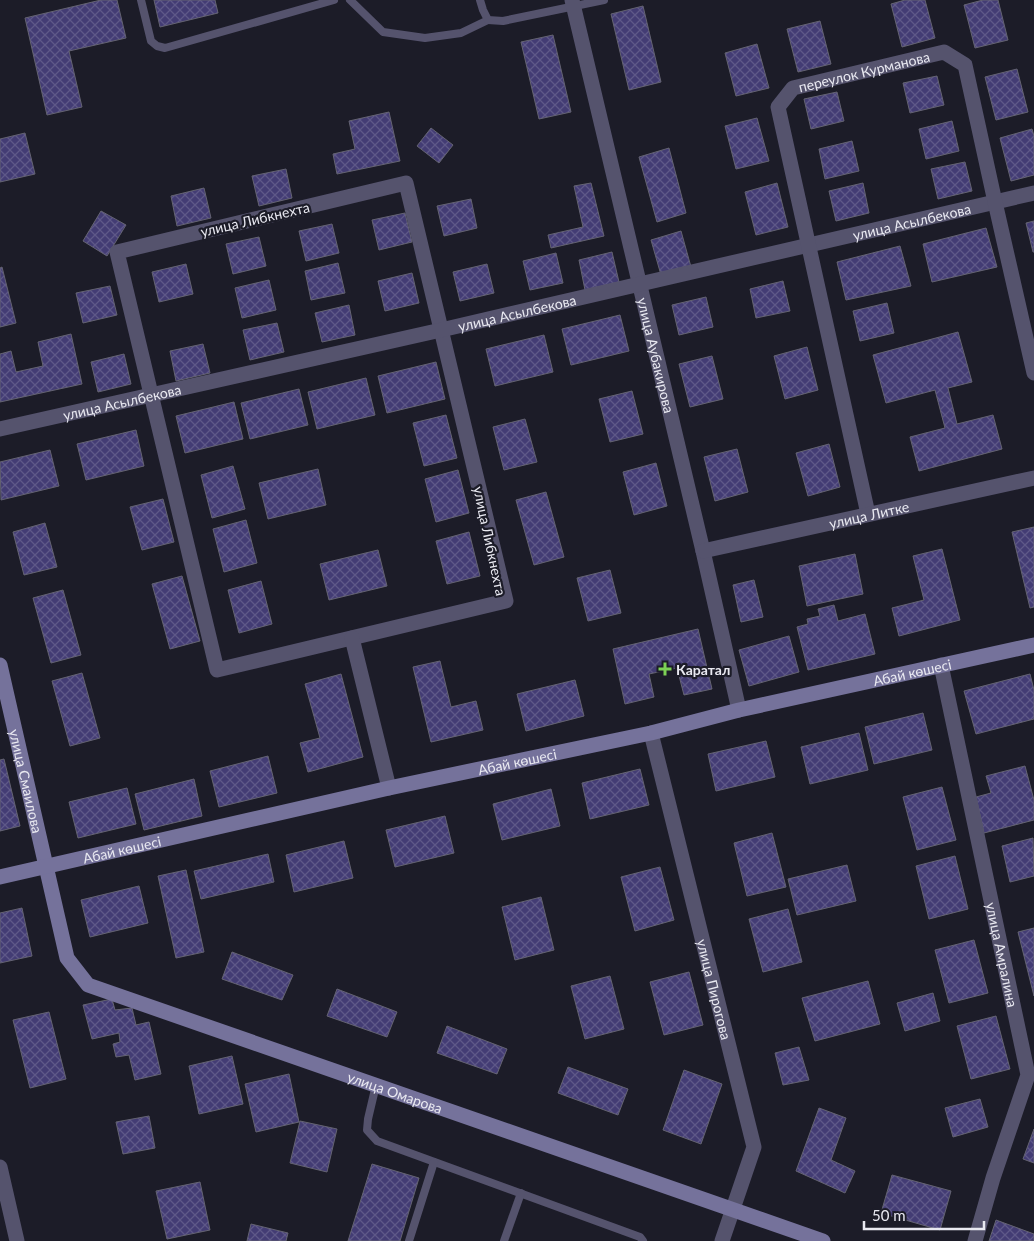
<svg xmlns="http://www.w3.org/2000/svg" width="1034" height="1241" font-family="Lato,sans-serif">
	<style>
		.building { fill: url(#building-cross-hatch); stroke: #646372 }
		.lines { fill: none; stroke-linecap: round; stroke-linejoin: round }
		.lane { stroke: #55536d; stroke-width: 8 }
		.street { stroke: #55536d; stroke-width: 15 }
		.secondary { stroke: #75729b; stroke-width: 15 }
		.poi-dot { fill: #7cd155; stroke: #1c1c28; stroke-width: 2 }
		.labels { text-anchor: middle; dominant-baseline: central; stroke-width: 4.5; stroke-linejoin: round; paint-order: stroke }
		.street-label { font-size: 14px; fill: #e9e9f1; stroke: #1c1c28 }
		.poi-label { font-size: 14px; font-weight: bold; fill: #e9e9f1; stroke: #1c1c28; text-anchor: start }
	</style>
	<defs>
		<pattern id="building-cross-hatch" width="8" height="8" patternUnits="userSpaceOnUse" patternTransform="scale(1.25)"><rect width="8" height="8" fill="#433c74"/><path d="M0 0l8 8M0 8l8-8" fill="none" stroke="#5e5888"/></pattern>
	</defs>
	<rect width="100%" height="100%" fill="#1c1c28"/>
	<g class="building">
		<path d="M101,0h16l9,38 -57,13 13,56 -35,8 -22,-97z"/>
		<path d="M154,0h61l3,13 -58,14z"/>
		<path d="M905,0h20l10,38 -33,9 -11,-43z"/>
		<path d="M983,0h15l10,40 -33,8 -11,-43z"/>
		<path d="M643,6l18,76 -32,8 -18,-76z"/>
		<path d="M820,21l11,43 -33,8 -11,-43z"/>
		<path d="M553,35l18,77 -32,7 -18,-77z"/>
		<path d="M757,44l12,44 -33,8 -11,-43z"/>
		<path d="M1017,69l11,43 -32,8 -11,-43z"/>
		<path d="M937,76l7,29 -34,8 -7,-30z"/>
		<path d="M837,92l7,29 -33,8 -7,-30z"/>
		<path d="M389,112l11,49 -63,13 -4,-20 22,-5 -6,-28z"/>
		<path d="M757,118l12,43 -33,8 -11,-43z"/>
		<path d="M952,121l7,30 -33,8 -7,-30z"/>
		<path d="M431,128l22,17 -14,18 -22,-17z"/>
		<path d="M1032,129l2,7v39l-23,6 -11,-43z"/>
		<path d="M25,133l10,41 -35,8v-43z"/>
		<path d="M852,141l7,30 -34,8 -6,-30z"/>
		<path d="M669,148l17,65 -29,9 -18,-65z"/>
		<path d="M965,162l7,29 -34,8 -7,-30z"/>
		<path d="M286,169l6,29 -33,8 -7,-30z"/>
		<path d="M591,183l13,53 -53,12 -3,-13 35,-8 -9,-41z"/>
		<path d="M777,183l11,44 -32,8 -11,-43z"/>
		<path d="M863,183l6,30 -33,8 -7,-30z"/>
		<path d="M204,188l7,30 -34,8 -6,-30z"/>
		<path d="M471,199l6,29 -33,8 -7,-30z"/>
		<path d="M101,211l25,14 -19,31 -24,-15z"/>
		<path d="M405,213l7,29 -33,8 -7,-30z"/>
		<path d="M1034,221v31h-1l-7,-29z"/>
		<path d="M332,224l7,29 -33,8 -7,-30z"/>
		<path d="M986,228l11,39 -65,15 -9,-38z"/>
		<path d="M681,231l10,36 -30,8 -10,-35z"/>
		<path d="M259,237l7,29 -33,8 -7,-30z"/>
		<path d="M900,246l11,40 -65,14 -9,-38z"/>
		<path d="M612,252l7,30 -34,8 -6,-30z"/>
		<path d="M556,253l7,30 -33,7 -7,-29z"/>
		<path d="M338,263l7,30 -34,7 -6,-29z"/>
		<path d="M186,264l7,30 -34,8 -7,-30z"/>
		<path d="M487,264l7,29 -34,8 -7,-29z"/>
		<path d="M2,267l14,56 -16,4v-59z"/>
		<path d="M412,273l7,30 -34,8 -7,-30z"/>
		<path d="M269,280l7,30 -34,8 -7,-30z"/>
		<path d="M783,281l7,30 -34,7 -6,-29z"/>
		<path d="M110,286l7,29 -34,8 -7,-30z"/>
		<path d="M706,297l7,30 -34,8 -7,-30z"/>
		<path d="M887,303l7,30 -34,8 -7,-30z"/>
		<path d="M349,305l6,30 -33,7 -7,-29z"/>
		<path d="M620,315l9,36 -58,14 -9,-36z"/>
		<path d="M277,323l7,29 -34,8 -7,-30z"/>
		<path d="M958,332l14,50 -24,6 9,36 36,-9 9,34 -83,22 -9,-34 35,-9 -10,-38 -49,13 -13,-48z"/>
		<path d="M71,334l11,50 -82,18v-48l11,-3 5,21 27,-6 -5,-24z"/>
		<path d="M544,335l9,37 -58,14 -9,-37z"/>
		<path d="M203,344l7,29 -34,8 -6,-30z"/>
		<path d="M807,347l11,43 -33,9 -11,-43z"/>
		<path d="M124,354l7,30 -33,8 -7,-30z"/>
		<path d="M712,356l11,43 -33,8 -11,-43z"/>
		<path d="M436,362l9,37 -58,14 -9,-37z"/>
		<path d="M366,378l9,37 -58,14 -9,-37z"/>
		<path d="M299,389l9,36 -58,14 -9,-36z"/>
		<path d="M632,391l11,43 -33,8 -11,-43z"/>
		<path d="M234,402l9,37 -58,14 -9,-37z"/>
		<path d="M446,415l11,43 -33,8 -11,-43z"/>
		<path d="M525,419l12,43 -33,8 -11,-43z"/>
		<path d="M136,430l8,36 -58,14 -9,-36z"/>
		<path d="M829,444l11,43 -32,9 -12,-43z"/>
		<path d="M737,449l11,43 -33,9 -11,-44z"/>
		<path d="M50,450l9,36 -58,14 -1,-38z"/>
		<path d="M656,463l11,43 -33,9 -11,-43z"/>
		<path d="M233,466l12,43 -33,9 -11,-43z"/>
		<path d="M318,469l8,36 -58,14 -9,-36z"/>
		<path d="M458,470l11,43 -33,9 -11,-43z"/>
		<path d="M546,492l18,65 -30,8 -18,-65z"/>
		<path d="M163,499l11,43 -32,8 -12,-43z"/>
		<path d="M246,520l11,43 -33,9 -11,-43z"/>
		<path d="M45,523l12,44 -33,8 -11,-43z"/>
		<path d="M1034,527v80l-4,1 -18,-76z"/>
		<path d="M469,532l11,44 -33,8 -11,-43z"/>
		<path d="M942,549l18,71 -61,16 -7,-28 32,-8 -11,-44z"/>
		<path d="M378,550l9,36 -58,14 -9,-36z"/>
		<path d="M855,554l8,40 -56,12 -8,-40z"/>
		<path d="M610,570l11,43 -33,8 -11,-43z"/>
		<path d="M182,576l18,65 -30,8 -18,-65z"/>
		<path d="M754,580l9,37 -22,5 -8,-37z"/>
		<path d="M261,581l11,43 -33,9 -11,-43z"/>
		<path d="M63,590l18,65 -30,8 -18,-65z"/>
		<path d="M834,605l4,16 27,-7 10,40 -67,16 -11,-43 11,-3 -1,-5 13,-3 -2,-7z"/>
		<path d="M698,629l14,60 -28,6 -7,-27 -28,6 5,23 -29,7 -12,-55z"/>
		<path d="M789,636l10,36 -50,14 -10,-36z"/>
		<path d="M440,661l11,46 25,-6 7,29 -52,12 -18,-75z"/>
		<path d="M82,673l18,65 -30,8 -18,-65z"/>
		<path d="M341,674l22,83 -55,15 -8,-29 20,-5 -15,-54z"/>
		<path d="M1030,674l4,16v29l-58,15 -12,-43z"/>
		<path d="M575,680l9,36 -58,15 -9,-37z"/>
		<path d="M923,713l9,37 -58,14 -9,-37z"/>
		<path d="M859,733l9,37 -58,14 -9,-37z"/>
		<path d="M766,741l9,36 -59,14 -8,-37z"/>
		<path d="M268,756l9,37 -58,14 -9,-36z"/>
		<path d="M4,759l16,67 -20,5v-71z"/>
		<path d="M1025,766l9,34v20l-50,13 -8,-36 15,-4 -5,-17z"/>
		<path d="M640,769l9,36 -59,14 -8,-36z"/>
		<path d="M194,779l8,37 -58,14 -9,-36z"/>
		<path d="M942,787l14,53 -39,10 -14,-53z"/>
		<path d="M127,788l9,36 -58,14 -9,-36z"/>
		<path d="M551,789l9,37 -58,14 -9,-36z"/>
		<path d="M445,816l9,37 -59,14 -9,-37z"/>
		<path d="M772,833l14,54 -39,9 -13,-53z"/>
		<path d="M1033,838l1,38 -24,6 -8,-36z"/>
		<path d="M344,841l9,37 -59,14 -8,-37z"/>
		<path d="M268,854l6,28 -73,17 -7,-28z"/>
		<path d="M955,856l13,53 -39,10 -13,-53z"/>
		<path d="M847,865l9,36 -59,14 -9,-36z"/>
		<path d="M660,867l14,53 -39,11 -14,-54z"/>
		<path d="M186,870l18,82 -28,6 -18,-82z"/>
		<path d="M139,886l9,37 -58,14 -9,-37z"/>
		<path d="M541,897l13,53 -39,10 -13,-53z"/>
		<path d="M22,908l10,48 -32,7v-50z"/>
		<path d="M788,909l14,53 -39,10 -14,-53z"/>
		<path d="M1034,928v68l-16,-64z"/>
		<path d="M974,940l14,53 -39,10 -14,-53z"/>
		<path d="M232,952l61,23 -11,25 -60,-21z"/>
		<path d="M689,972l14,53 -39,10 -14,-53z"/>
		<path d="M610,976l14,53 -39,10 -14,-53z"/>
		<path d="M868,981l12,43 -65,17 -13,-43z"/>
		<path d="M337,989l60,23 -10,25 -60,-21z"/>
		<path d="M933,993l7,28 -35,10 -8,-28z"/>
		<path d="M112,999l3,11 17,-2 4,17 13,-3 12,52 -26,6 -6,-25 -13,2 -3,-13 7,-2 -1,-9 -27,6 -9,-34z"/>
		<path d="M49,1012l17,67 -36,9 -17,-68z"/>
		<path d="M996,1016l14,53 -39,10 -14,-53z"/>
		<path d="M447,1026l60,23 -10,25 -60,-21z"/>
		<path d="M799,1047l10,33 -26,5 -8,-32z"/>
		<path d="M232,1056l11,48 -44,10 -10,-48z"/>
		<path d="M568,1067l60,22 -10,26 -60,-22z"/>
		<path d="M684,1070l38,14 -21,60 -38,-14z"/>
		<path d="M289,1074l10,48 -43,10 -11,-48z"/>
		<path d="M980,1099l8,28 -35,10 -8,-29z"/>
		<path d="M819,1108l27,10 -15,42 24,11 -10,22 -49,-22z"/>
		<path d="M149,1116l6,32 -32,6 -7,-32z"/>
		<path d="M300,1121l37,8 -10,43 -37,-9z"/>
		<path d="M1034,1129v34l-11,-4z"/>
		<path d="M372,1164l47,14 -19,63h-52z"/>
		<path d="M892,1175l59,16 -11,39 -59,-17z"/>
		<path d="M200,1182l10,48 -43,9 -11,-48z"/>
		<path d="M996,1220l38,14v7h-45z"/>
		<path d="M251,1224l37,9 -2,8h-39z"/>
	</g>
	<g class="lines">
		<g class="lane">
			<path d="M141,0l10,41 6,5 8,2 169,-48"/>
			<path d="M350,0l33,32 42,6 36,-5 27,-13"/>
			<path d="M480,0l3,10 5,10 15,1 101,-21"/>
			<path d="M376,1085l-8,34 -1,11 10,11 263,96 3,4"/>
			<path d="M409,1241l25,-79"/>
			<path d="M504,1241l17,-48"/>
		</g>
		<g class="street">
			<path id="s1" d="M572,0l131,551 36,159"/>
			<path d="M406,183l100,418 -289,69 -100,-418z"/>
			<path id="s2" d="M0,429l441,-99 593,-137"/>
			<path id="s3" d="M868,514l-90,-407 15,-19 151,-36 21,13 30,137 39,171"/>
			<path id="s4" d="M703,551l331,-73"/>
			<path d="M352,638l37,150"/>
			<path id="s5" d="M941,665l87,410 -35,103 -18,63"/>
			<path id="s6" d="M651,733l103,414 -32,94"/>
			<path d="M0,1167l17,74"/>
		</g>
		<g class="secondary">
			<path id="s7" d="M0,665l67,293 21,27 735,256"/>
			<path id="s8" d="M0,877l389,-89 262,-55 88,-23 295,-65"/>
		</g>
	</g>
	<path class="poi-dot" d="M662.5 661.5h5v5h5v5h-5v5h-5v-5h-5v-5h5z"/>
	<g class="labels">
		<g class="street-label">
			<text stroke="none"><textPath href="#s3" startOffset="514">переулок Курманова</textPath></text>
			<text transform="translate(255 219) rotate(-13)">улица Либкнехта</text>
			<text stroke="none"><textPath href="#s2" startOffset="935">улица Асылбекова</textPath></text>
			<text stroke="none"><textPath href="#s2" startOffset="530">улица Асылбекова</textPath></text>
			<text stroke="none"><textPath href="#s1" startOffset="365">улица Аубакирова</textPath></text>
			<text stroke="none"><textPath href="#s2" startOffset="125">улица Асылбекова</textPath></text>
			<text stroke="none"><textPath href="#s4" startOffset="170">улица Литке</textPath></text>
			<text transform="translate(490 541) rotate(78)">улица Либкнехта</text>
			<text stroke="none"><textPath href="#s8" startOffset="935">Абай көшесі</textPath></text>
			<text stroke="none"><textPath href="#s8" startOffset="530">Абай көшесі</textPath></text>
			<text stroke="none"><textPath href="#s7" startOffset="119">улица Смаилова</textPath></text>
			<text stroke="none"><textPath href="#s8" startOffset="125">Абай көшесі</textPath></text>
			<text stroke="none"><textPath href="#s5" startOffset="296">улица Амралина</textPath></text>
			<text stroke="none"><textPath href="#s6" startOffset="264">улица Пирогова</textPath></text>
			<text stroke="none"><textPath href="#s7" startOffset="660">улица Омарова</textPath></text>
		</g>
		<g class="poi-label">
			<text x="676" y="669">Каратал</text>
		</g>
	</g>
	<path d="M864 1221v8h120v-8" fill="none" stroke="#e9e9f1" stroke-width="2.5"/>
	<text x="872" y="1221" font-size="15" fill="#e9e9f1" stroke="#1c1c28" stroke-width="4" paint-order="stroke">50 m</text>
</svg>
